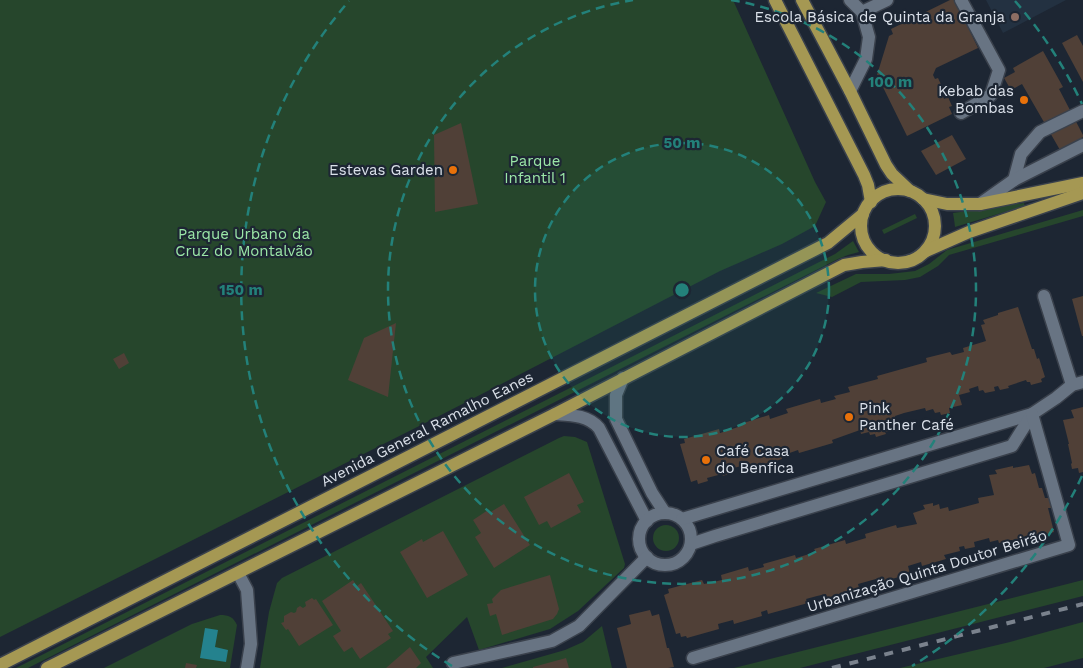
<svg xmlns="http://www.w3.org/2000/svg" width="1083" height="668" font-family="'Work Sans',sans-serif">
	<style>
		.built { fill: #233141 }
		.green { fill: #26462c }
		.water { fill: #24828e }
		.building { fill: #504037 }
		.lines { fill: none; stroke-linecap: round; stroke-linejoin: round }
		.minor-casing { stroke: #3a414c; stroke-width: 15 }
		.major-casing { stroke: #3a414c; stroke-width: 15 }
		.minor { stroke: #687483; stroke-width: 12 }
		.major { stroke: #a59853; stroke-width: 12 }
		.rail { stroke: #7a828d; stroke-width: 4; stroke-dasharray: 9 9; stroke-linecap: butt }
		.ring { fill: none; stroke: #23817a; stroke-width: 2.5; stroke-dasharray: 9 6 }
		.education-dot { fill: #8d6e63; stroke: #1d2633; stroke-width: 2 }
		.food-dot { fill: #e8710a; stroke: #1d2633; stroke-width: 2 }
		.labels { text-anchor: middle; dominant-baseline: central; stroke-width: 4.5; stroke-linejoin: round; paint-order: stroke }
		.poi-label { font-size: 15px; fill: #dbe1ea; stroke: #1d2633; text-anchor: end }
		.park-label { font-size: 15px; fill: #9be7a7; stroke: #1d2633 }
		.street-label { font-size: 15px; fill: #dbe1ea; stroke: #1d2633 }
		.centre { fill: #23817a; stroke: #1d2633; stroke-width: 2.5 }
		.ring-label { font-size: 15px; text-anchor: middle; font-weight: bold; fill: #23817a; stroke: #1d2633; stroke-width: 4.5; stroke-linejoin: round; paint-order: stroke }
	</style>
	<rect width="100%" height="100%" fill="#1d2633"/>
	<path class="built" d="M986,0h80l-63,33z"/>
	<g class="green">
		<path d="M0,0h733l82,182 11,20 -11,24 -33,18 -62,27 -277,143 -443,223z"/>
		<path d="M1024,203l1,3 -70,21 -1,-8 -1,-6z"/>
		<path d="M1083,210v6l-134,39 -11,11 -18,11 -15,3 -44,2 -29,15 -16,-4 40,-19h33l26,-3 14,-7 18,-14z"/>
		<path d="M915,214l2,4 -33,16 -2,-4z"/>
		<path d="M853,241l6,11 -11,3 -10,4 -810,409h-12l819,-414z"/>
		<path d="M564,436l11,1 12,5 38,122 -1,4 -46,43 -28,18 -71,21 -12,-33 -41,40 7,11h-173l9,-56 8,-29 5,-5 277,-140z"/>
		<circle cx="666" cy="538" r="13"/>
		<path d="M1083,580v16l-283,72h-66z"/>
		<path d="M220,615c9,0 13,2 17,10l-7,43h-126l88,-44z"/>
		<path d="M1083,622v36l-39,10h-144l110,-26z"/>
		<path d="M602,626l10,42h-41v-2v2h-69l63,-18 18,-8z"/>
	</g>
	<path class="water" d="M205,628l13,2 -3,17 13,3 -2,12 -26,-4z"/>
	<g class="building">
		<path d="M950,0h5l23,48 -42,20 -3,7 2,4 3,-1 7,15 -3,1 2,5 4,-2 4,9 -3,1 3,7 -45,22 -30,-61 12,-39 4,-2 -2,-5z"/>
		<path d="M1077,35l6,11v36l-21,-39z"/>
		<path d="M1043,51l20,36 -4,2 24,46v2l-23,13 -38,-66 -11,6 -7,-12 11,-6 -2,-4z"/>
		<path d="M461,123l17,81 -43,8 -1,-77z"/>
		<path d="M952,135l14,24 -30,16 -15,-24z"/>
		<path d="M1083,296v40h-1l-10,-37z"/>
		<path d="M1018,307l14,42h2l3,10 2,-1 6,19 -4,2 1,3 -11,3 -1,-3h-3l-1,-2 -18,6 1,2 -9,2 -2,-4 -4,1 1,4 -10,2 -2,-3 -4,1 -1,-5 -9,3 1,3 -11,3 3,10 -13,3 1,5 -9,2 -1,-3 -5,1 -2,-4 -7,2 -1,-3 -21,5 -9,3 3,13 -13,3 1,2 -10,3 -1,-3 -5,1 -1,-3 -8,2 -1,-4 -28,10 1,3 -34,10 -1,-3 -17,6 1,3 -32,10 -1,-5 -19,5 1,4 -8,3 -1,-2 -15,4 1,3 -10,3 -1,-4 -6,2 -11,-38 5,-1 -1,-4 35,-10 1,4 18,-6 -1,-2 32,-10 1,4 18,-6 -2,-4 34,-10 1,4 15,-4 -2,-3 16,-4 -2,-5 30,-8 -1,-3 50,-14 -1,-4 24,-6 2,3 12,-3 -1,-4 23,-7 -5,-16 4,-1 -2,-4 15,-5v-2z"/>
		<path d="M396,323l-8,74 -40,-17 16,-42z"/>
		<path d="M124,353l5,10 -10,6 -6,-10z"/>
		<path d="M1083,407v65l-4,1 -1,-5 -6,1 -1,-5 1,-1 -4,-19h1l-6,-24 11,-2 -3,-8z"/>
		<path d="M1029,465l3,9 3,-1 4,15h3l3,10h4l3,10h-4l6,24 -40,11 -2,-3 -13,3 -1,-3 -8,2 -1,-4 -15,4 1,5 -10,2 -1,-3 -5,1 1,4 -16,4 2,4 -24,7 -1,-4 -13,4 2,8 -33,9 -1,-4 -18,5 1,4 -32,10 -1,-4 -9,2 -11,3 2,4 -40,11 -1,-4 -6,2 1,4 -28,8 -1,-4 -15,4 1,5 -32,9 -1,-2 -5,1 -1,-4 -4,1 -12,-39 5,-2 -1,-4 34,-9 2,4 18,-4 -1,-5 27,-8 1,4 15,-4 -1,-3 32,-9 1,3 20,-6 -2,-3 31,-9 1,4 20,-6 -1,-4 31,-9 1,3 20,-4 -4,-11 12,-4 -2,-4 10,-2v3l6,-2 1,5 8,-2 1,4 30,-8 -1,-5 16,-3 -5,-20 8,-1 -2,-4 18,-4v2z"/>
		<path d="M569,473l15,29 -7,3 4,7 -30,16 -4,-7 -8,4 -15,-28z"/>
		<path d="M504,504l26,41 -36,23 -19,-31 6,-4 -8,-13 15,-10 1,3z"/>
		<path d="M443,531l25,44 -41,23 -27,-46 22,-13 1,3z"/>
		<path d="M550,575l9,34 -2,5 -4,5 -51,16 -6,-21 -6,2 -3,-12 6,-1 -1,-4 9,-9z"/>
		<path d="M353,580l4,6 4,-3 32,48 -5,3 3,4 -31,21 -8,-12 -8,5 -11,-16 8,-5 -19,-30z"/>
		<path d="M312,598l2,2 2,-1 17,26 -34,21 -11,-17 -2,1 -5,-7 3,-1v-6l7,-4 3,1 2,-1 1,-4 3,-2 3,2 3,-2 -1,-4z"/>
		<path d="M650,610l2,6 7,-2 8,34h2l5,19 -6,1h-41l-10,-40 14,-4 -2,-9z"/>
		<path d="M410,647l11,16 -5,5h-30z"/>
		<path d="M566,658l3,10h-36v-1z"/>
		<path d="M186,663l11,2 -1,3h-11z"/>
	</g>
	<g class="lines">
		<g class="minor-casing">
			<g id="minor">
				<path d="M862,12l25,-12"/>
				<path d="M850,91l16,-32 3,-22 -7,-25 -12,-12"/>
				<path d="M961,113l30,-18 8,-25 -38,-70"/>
				<path d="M1014,180l7,-26 19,-22 43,-21"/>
				<path d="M980,204l34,-24 69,-35"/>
				<path d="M1044,296l28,89"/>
				<path d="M623,378l-7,17v24l36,74 13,20"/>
				<path d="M555,414c16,1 33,1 44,14l48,93"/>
				<circle cx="665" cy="539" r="26"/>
				<path d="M682,519l350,-105 24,-16 16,-13 11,-3"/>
				<path d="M691,544l24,-8 297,-90 20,-32"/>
				<path d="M238,573l9,17 4,54 -4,24"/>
				<path d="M693,658l376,-113 -37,-131"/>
				<path d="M453,663l99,-22 27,-15 68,-69"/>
			</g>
		</g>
		<g class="major-casing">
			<g id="major">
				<path d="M775,0l89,175 4,10 3,17"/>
				<path d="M802,0l48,91 36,74 6,9 18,17"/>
				<circle cx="898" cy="226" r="37"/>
				<path d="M923,199l24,5h33l103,-21"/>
				<path d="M926,251l43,-19 114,-39"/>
				<path d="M0,665l828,-422 35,-29"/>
				<path d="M47,668l508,-254 289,-149 18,-3 24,-2"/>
			</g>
		</g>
		<use href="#minor" class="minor"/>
		<use href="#major" class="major"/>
		<path class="rail" d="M832,668l251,-64"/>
	</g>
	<circle cx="682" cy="290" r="147" fill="#23817a" fill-opacity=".12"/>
	<g class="ring">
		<circle cx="682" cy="290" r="147"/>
		<path d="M731 0A294 294 0 1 1 633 0"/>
		<path d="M1082 476A441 441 0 0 1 912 666M452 666A441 441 0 0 1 349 1M1015 1A441 441 0 0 1 1082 104"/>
	</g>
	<circle class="education-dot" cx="1015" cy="17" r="5"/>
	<g class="food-dot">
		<circle cx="1024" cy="100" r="5"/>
		<circle cx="453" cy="170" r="5"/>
		<circle cx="849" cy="417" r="5"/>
		<circle cx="706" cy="460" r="5"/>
	</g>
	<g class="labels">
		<g class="poi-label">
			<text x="1005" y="17">Escola Básica de Quinta da Granja</text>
			<text x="1014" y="91">Kebab das<tspan x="1014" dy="17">Bombas</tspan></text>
			<text x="443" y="170">Estevas Garden</text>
			<text x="859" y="408" text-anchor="start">Pink<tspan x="859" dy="17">Panther Café</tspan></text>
			<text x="716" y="451" text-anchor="start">Café Casa<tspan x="716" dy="17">do Benfica</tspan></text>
		</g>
		<g class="park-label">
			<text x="535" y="161">Parque<tspan x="535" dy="17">Infantil 1</tspan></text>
			<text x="244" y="234">Parque Urbano da<tspan x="244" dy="17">Cruz do Montalvão</tspan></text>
		</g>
		<g class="street-label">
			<text transform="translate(427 429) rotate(-27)">Avenida General Ramalho Eanes</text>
			<text transform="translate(927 571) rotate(-17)">Urbanização Quinta Doutor Beirão</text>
		</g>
	</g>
	<circle cx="682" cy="290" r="8" class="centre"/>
	<g class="ring-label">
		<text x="890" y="87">100 m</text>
		<text x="682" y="148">50 m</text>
		<text x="241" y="295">150 m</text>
	</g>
</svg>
